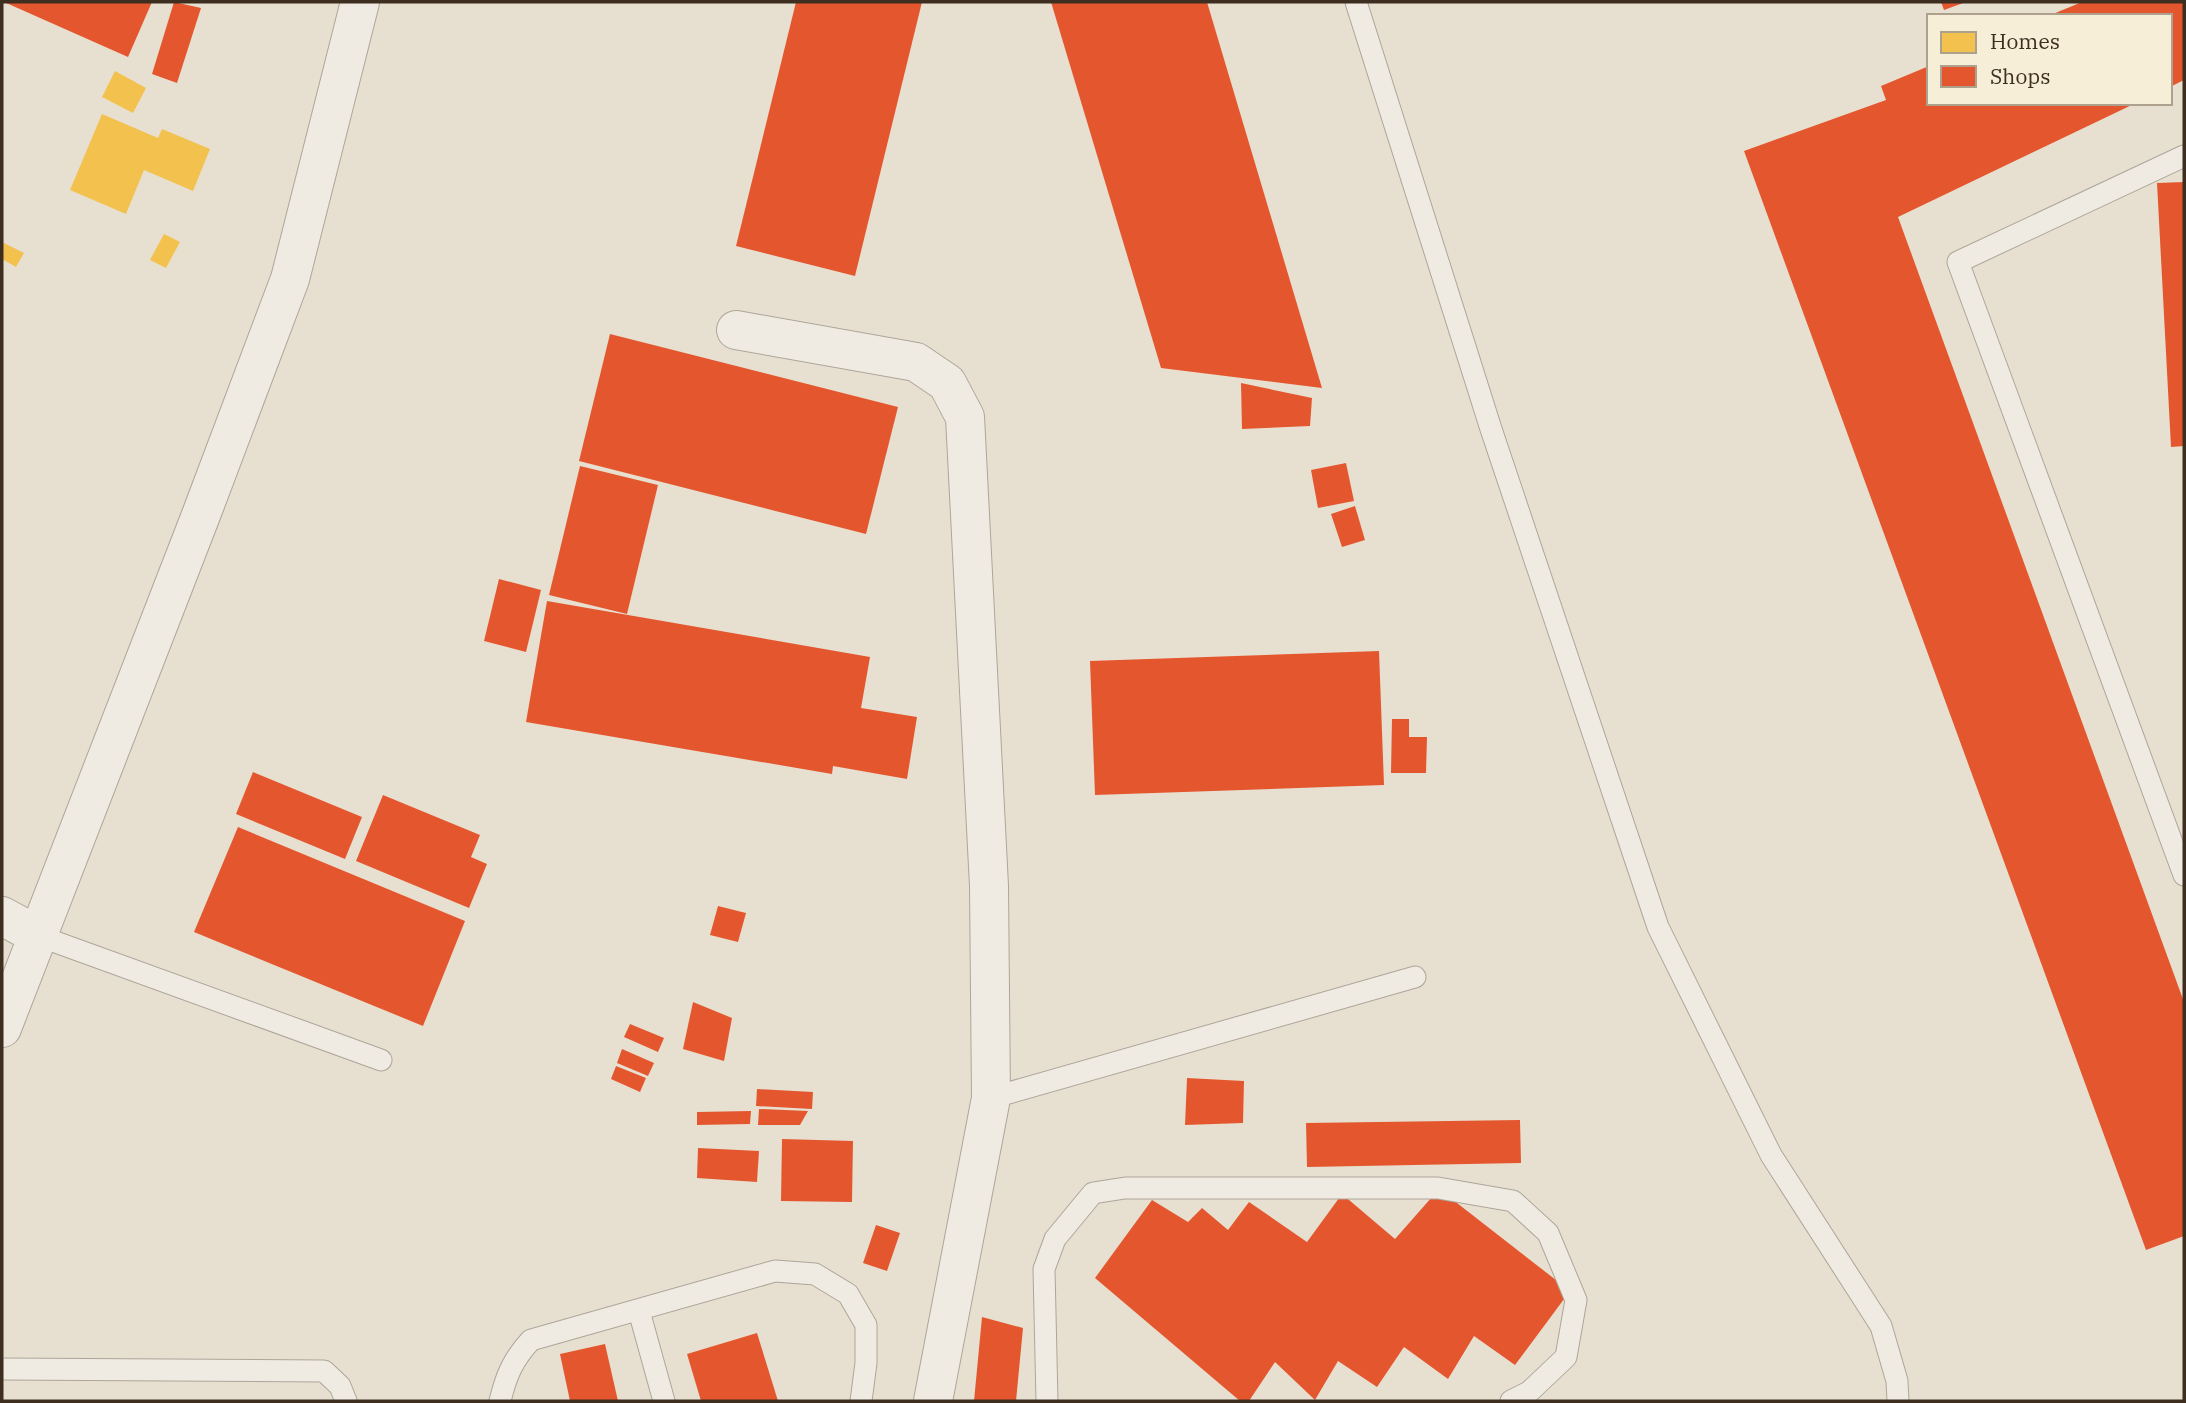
<svg xmlns="http://www.w3.org/2000/svg" width="2186" height="1403" font-family="'IBM Plex Serif',serif">
	<style>
		.homes { fill: #f2c14e }
		.shops { fill: #e4572e }
		.lines { fill: none; stroke-linecap: round; stroke-linejoin: round }
		.lane-casing { stroke: #ada599; stroke-width: 23 }
		.street-casing { stroke: #ada599; stroke-width: 40 }
		.lane { stroke: #efebe3; stroke-width: 21 }
		.street { stroke: #efebe3; stroke-width: 38 }
	</style>
	<rect width="100%" height="100%" fill="#e7e0d1"/>
	<g class="homes">
		<path d="M115,71l31,17 -13,25 -31,-16z"/>
		<path d="M102,114l56,24 4,-9 48,20 -17,42 -49,-21 -18,44 -56,-24z"/>
		<path d="M164,234l16,8 -14,26 -16,-8z"/>
		<path d="M2,242l22,11 -8,14 -14,-8z"/>
	</g>
	<g class="shops">
		<path d="M4,2h148l-24,55z"/>
		<path d="M174,2l27,6 -24,75 -25,-9z"/>
		<path d="M796,2h126l-67,274 -119,-30z"/>
		<path d="M1051,2h156l115,386 -161,-20z"/>
		<path d="M1941,2h25l-22,8z"/>
		<path d="M2082,2h102v78l-14,7v-71h-122z"/>
		<path d="M1929,66v37h207l-238,114 286,785v234l-38,14 -402,-1099 142,-51 -5,-14z"/>
		<path d="M2184,182v264l-13,1 -14,-264z"/>
		<path d="M610,334l288,73 -32,127 -287,-73z"/>
		<path d="M1241,383l71,15 -2,28 -68,3z"/>
		<path d="M1346,463l8,38 -36,7 -7,-38z"/>
		<path d="M580,466l78,19 -31,129 -78,-19z"/>
		<path d="M1355,506l10,34 -23,7 -11,-33z"/>
		<path d="M499,579l42,11 -15,62 -42,-11z"/>
		<path d="M547,601l323,56 -9,51 56,9 -10,62 -74,-13 -1,8 -306,-52z"/>
		<path d="M1379,651l5,134 -289,10 -5,-134z"/>
		<path d="M1392,719h17v18h18l-1,36h-35z"/>
		<path d="M253,772l109,45 -17,42 -109,-45z"/>
		<path d="M383,795l97,40 -9,22 16,7 -18,44 -113,-47z"/>
		<path d="M238,827l227,94 -42,105 -229,-94z"/>
		<path d="M718,906l28,7 -8,29 -28,-7z"/>
		<path d="M693,1002l39,16 -8,43 -41,-12z"/>
		<path d="M630,1024l34,14 -6,14 -34,-15z"/>
		<path d="M622,1049l32,14 -6,13 -31,-13z"/>
		<path d="M616,1066l30,12 -6,14 -29,-13z"/>
		<path d="M1187,1078l57,3 -1,42 -58,2z"/>
		<path d="M757,1089l56,3 -1,17 -56,-3z"/>
		<path d="M759,1109l49,2 -8,14h-42z"/>
		<path d="M751,1111l-1,13 -53,1v-13z"/>
		<path d="M1520,1120l1,43 -214,4 -1,-44z"/>
		<path d="M782,1139l71,2 -1,61 -71,-1z"/>
		<path d="M698,1148l61,3 -2,31 -60,-4z"/>
		<path d="M1439,1189l131,102 -55,74 -41,-29 -26,43 -44,-32 -27,40 -39,-26 -23,39 -40,-38 -26,39h-9l-145,-123 57,-78 36,22 14,-14 26,22 21,-28 58,40 35,-48 53,45z"/>
		<path d="M876,1225l24,8 -13,38 -24,-8z"/>
		<path d="M982,1317l41,11 -7,73h-42z"/>
		<path d="M757,1333l21,68h-77l-14,-47z"/>
		<path d="M605,1344l13,57h-48l-10,-47z"/>
	</g>
	<g class="lines">
		<g class="lane-casing">
			<g id="lane">
				<path d="M1356,2l135,427 167,498 113,228 110,171 16,55 1,20"/>
				<path d="M2184,156l-226,106 226,613"/>
				<path d="M39,936l342,124"/>
				<path d="M991,1098l424,-121"/>
				<path d="M639,1311l25,90"/>
				<path d="M2,1369l322,2 16,15 6,15"/>
				<path d="M500,1401c6,-25 13,-42 31,-61l244,-69 40,3 33,20 18,31v38l-5,38"/>
				<path d="M1047,1401l-3,-132 11,-30 38,-46 32,-5h313l75,13 35,32 28,67 -10,57 -37,35 -18,9"/>
			</g>
		</g>
		<g class="street-casing">
			<g id="street">
				<path d="M736,330l180,32 31,21 18,34 24,469 2,212 -58,303"/>
				<path d="M2,916l37,20"/>
				<path d="M2,1028l199,-513 89,-236 70,-277"/>
			</g>
		</g>
		<use href="#lane" class="lane"/>
		<use href="#street" class="street"/>
	</g>
	<rect width="2186" height="1403" fill="none" stroke="#3d2e20" stroke-width="7"/>
	<rect x="1927" y="14" width="245" height="91" fill="#f7eed8" stroke="#ada18e" stroke-width="2"/>
	<rect x="1941" y="32" width="35" height="21" fill="#f2c14e" stroke="#ada18e" stroke-width="2"/>
	<text x="1990" y="49" font-size="21" fill="#3d2e20">Homes</text>
	<rect x="1941" y="66" width="35" height="21" fill="#e4572e" stroke="#ada18e" stroke-width="2"/>
	<text x="1990" y="84" font-size="21" fill="#3d2e20">Shops</text>
</svg>
